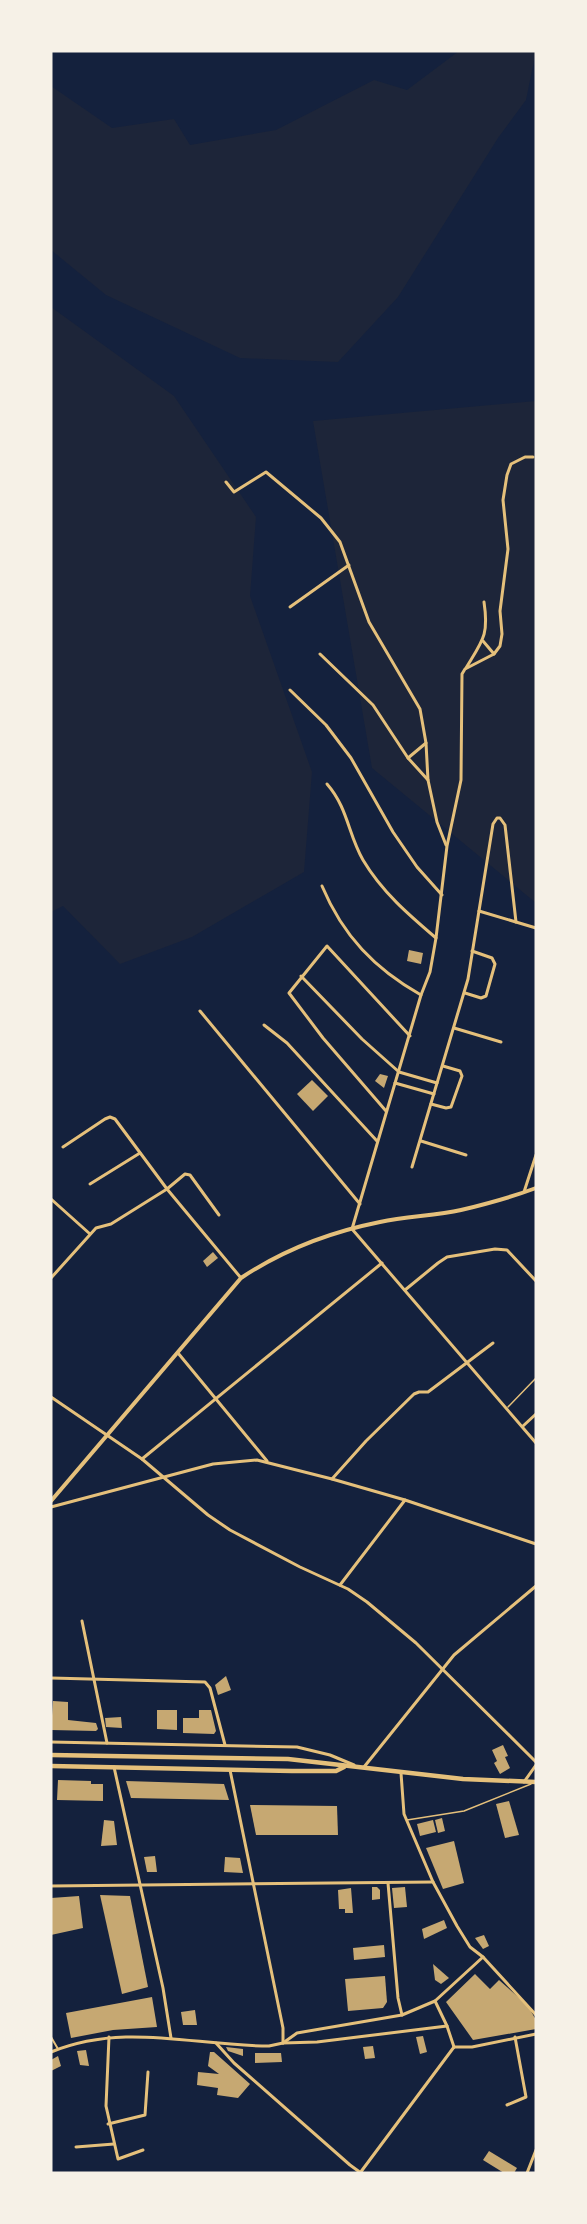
<svg xmlns="http://www.w3.org/2000/svg" width="587" height="2224" font-family="Poppins,sans-serif">
	<style>
		.green { fill: #1d2539 }
		.building { fill: #c6a872 }
		.lines { fill: none; stroke-linecap: round; stroke-linejoin: round }
		.service { stroke: #e5c07b; stroke-width: 1.5 }
		.pedestrian { stroke: #e5c07b; stroke-width: 2 }
		.minor { stroke: #e5c07b; stroke-width: 3 }
		.tertiary { stroke: #e5c07b; stroke-width: 4 }
		.secondary { stroke: #e5c07b; stroke-width: 4.5 }
	</style>
	<rect width="100%" height="100%" fill="#14213d"/>
	<g class="green">
		<path d="M459,51h77l-10,49 -28,38 -100,159 -60,65 -98,-4 -134,-63 -55,-45v-164l61,42 62,-9 16,26 86,-15 98,-50 33,10z"/>
		<path d="M51,307l123,89 82,121 -6,79 62,176 -8,100 -112,65 -72,27 -57,-58 -12,6z"/>
		<path d="M536,401v502l-164,-135 -59,-347z"/>
	</g>
	<g class="building">
		<path d="M409,950l14,3 -2,11 -14,-3z"/>
		<path d="M380,1074l8,2 -4,12 -9,-7z"/>
		<path d="M312,1080l16,16 -15,15 -16,-17z"/>
		<path d="M213,1252l5,6 -11,9 -4,-6z"/>
		<path d="M226,1676l5,14 -13,5 -3,-10z"/>
		<path d="M53,1701l15,1v18l28,3 2,6 -2,2 -45,-1z"/>
		<path d="M157,1710h20v20l-20,-1z"/>
		<path d="M199,1710h12l5,21 -2,3 -31,-1v-15h16z"/>
		<path d="M121,1717l1,11 -16,-1 -1,-9z"/>
		<path d="M503,1745l5,11 -3,1 5,11 -10,6 -6,-11 3,-2 -5,-11z"/>
		<path d="M58,1780l33,1v3h12v17l-46,-1z"/>
		<path d="M126,1781l98,3 5,16 -98,-2z"/>
		<path d="M509,1801l10,34 -14,3 -9,-34z"/>
		<path d="M250,1805l87,1 1,29h-82z"/>
		<path d="M442,1818l3,13 -7,2 -3,-13z"/>
		<path d="M104,1820l10,1 3,24 -16,1z"/>
		<path d="M433,1820l3,12 -16,4 -3,-12z"/>
		<path d="M454,1841l10,42 -21,6 -17,-41z"/>
		<path d="M155,1856l2,16h-10l-3,-15z"/>
		<path d="M225,1857l15,1 3,15 -19,-1z"/>
		<path d="M372,1887h5l3,3v9l-8,1z"/>
		<path d="M405,1887l2,20 -13,1 -2,-20z"/>
		<path d="M351,1888l2,25h-8v-4h-6l-1,-19z"/>
		<path d="M100,1895l30,1 18,91 -26,7z"/>
		<path d="M79,1896l4,32 -32,7v-37z"/>
		<path d="M444,1920l3,8 -23,11 -2,-10z"/>
		<path d="M484,1935l5,11 -6,3 -8,-11z"/>
		<path d="M384,1945l1,12 -31,3 -1,-12z"/>
		<path d="M433,1964l16,14 -8,6 -6,-4z"/>
		<path d="M475,1974l15,15 9,-9 29,26 8,14v9l-63,11 -27,-38z"/>
		<path d="M385,1976l2,26 -4,6 -35,3 -3,-32z"/>
		<path d="M152,1997l5,30 -44,3 -42,8 -5,-25z"/>
		<path d="M195,2010l2,15h-14l-2,-13z"/>
		<path d="M423,2036l4,16 -7,2 -4,-17z"/>
		<path d="M373,2046l2,12 -10,1 -2,-12z"/>
		<path d="M226,2047l17,2v7l-15,-5z"/>
		<path d="M86,2050l3,16 -9,-1 -3,-14z"/>
		<path d="M210,2052h4l36,32 -12,14 -21,-3 1,-7 -21,-3 1,-13 21,2 -11,-8z"/>
		<path d="M255,2053h26l1,9 -27,1z"/>
		<path d="M58,2056l3,10 -10,5v-11z"/>
		<path d="M489,2151l28,17 -3,5h-10l-21,-13z"/>
	</g>
	<g class="lines">
		<g class="service">
			<path d="M508,1407l28,-29"/>
			<path d="M407,1820l57,-9 67,-27"/>
		</g>
		<path class="pedestrian" d="M51,2037l7,12"/>
		<g class="minor">
			<path d="M533,457h-8l-14,7 -4,11 -4,25 5,49 -8,62 2,23 -2,12 -6,8 -29,15 -3,5 -1,106 -14,66 -11,92 -6,34 -9,23 -69,234 184,214"/>
			<path d="M226,482l8,10 32,-20 55,46 19,24 29,80 51,87 6,34 2,37"/>
			<path d="M290,607l59,-42"/>
			<path d="M483,641l11,13"/>
			<path d="M320,654l53,51 35,53 20,22 9,42 9,23"/>
			<path d="M466,668c17,-28 23,-33 18,-66"/>
			<path d="M290,690l36,35 25,33 42,74 24,35 25,28"/>
			<path d="M408,758l18,-15"/>
			<path d="M327,784c21,24 21,50 36,76 19,32 46,55 73,78"/>
			<path d="M322,886c21,50 53,83 99,109"/>
			<path d="M479,911l57,17"/>
			<path d="M301,976l61,63 37,33 38,11"/>
			<path d="M465,993l16,5 5,-2 9,-32 -3,-6 -20,-7"/>
			<path d="M200,1011l160,193"/>
			<path d="M264,1025l23,18 90,98"/>
			<path d="M454,1028l47,14"/>
			<path d="M395,1083l39,11"/>
			<path d="M431,1104l15,4 5,-1 11,-31 -2,-5 -17,-5"/>
			<path d="M386,1111l-63,-73 -34,-45 38,-47 83,90"/>
			<path d="M421,1141l45,14"/>
			<path d="M63,1147l42,-28 5,-2 5,2 52,70 74,89"/>
			<path d="M412,1167l56,-188 25,-155 4,-6h3l5,7 11,97"/>
			<path d="M90,1184l50,-31"/>
			<path d="M524,1192l12,-37"/>
			<path d="M51,1199l39,35"/>
			<path d="M51,1278l45,-50 15,-4 56,-35 18,-15 5,1 29,40"/>
			<path d="M405,1290l33,-27 9,-6 48,-8 12,1 29,31"/>
			<path d="M178,1353l89,108"/>
			<path d="M51,1397l91,62 66,56 22,15 70,37 48,22 19,13 49,41 120,119"/>
			<path d="M523,1426l13,-12"/>
			<path d="M142,1459l240,-196"/>
			<path d="M332,1479l34,-38 48,-47 5,-2h9l65,-49"/>
			<path d="M51,1507l162,-43 44,-4 75,19 73,21 131,44"/>
			<path d="M340,1585l65,-85"/>
			<path d="M82,1621l25,122"/>
			<path d="M51,1678l154,4 5,6 15,57"/>
			<path d="M51,1742l246,5 33,8 24,10"/>
			<path d="M114,1767l49,221 8,50"/>
			<path d="M364,1767l90,-112 82,-69"/>
			<path d="M230,1770l53,258v15"/>
			<path d="M401,1773l3,41 29,68 24,44 13,21 13,10 53,58"/>
			<path d="M524,1782l12,-17"/>
			<path d="M388,1883l10,115 4,17"/>
			<path d="M51,1886l382,-4"/>
			<path d="M435,2001l12,25 7,21"/>
			<path d="M109,2037l-3,69 12,53 25,-9"/>
			<path d="M216,2043l18,20 116,102 11,8"/>
			<path d="M283,2043l14,-10 105,-18 33,-14 48,-44"/>
			<path d="M454,2047h18l64,-13"/>
			<path d="M51,2052c74,-30 142,-6 218,-6l14,-3 34,-1 130,-16"/>
			<path d="M507,2105l19,-8 -11,-60"/>
			<path d="M108,2124l37,-9 3,-43"/>
			<path d="M76,2147l38,-3"/>
			<path d="M360,2173l94,-126"/>
			<path d="M527,2173l9,-23"/>
		</g>
		<path class="tertiary" d="M51,1501l190,-223c42,-28 89,-46 139,-56 27,-6 55,-6 81,-12 25,-6 51,-13 75,-22"/>
		<g class="secondary">
			<path d="M51,1755l237,4 175,20 73,3"/>
			<path d="M51,1766l241,5h44l8,-4"/>
		</g>
	</g>
	<rect width="587" height="2224" fill="none" stroke="#f6f1e7" stroke-width="105"/>
</svg>
